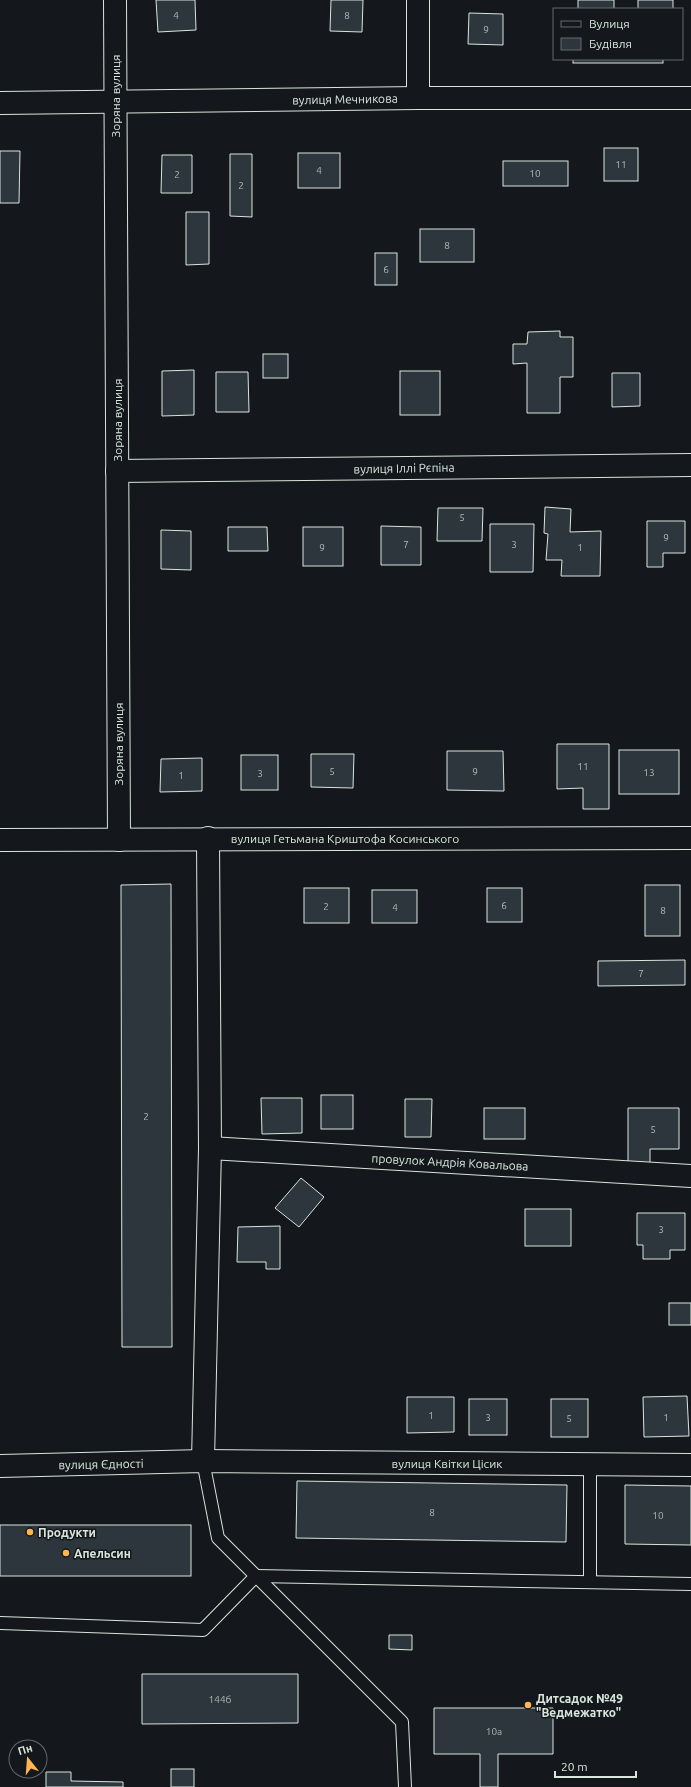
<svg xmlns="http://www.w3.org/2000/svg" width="691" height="1787" font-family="Ubuntu,sans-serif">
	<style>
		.building { fill: #2c363c; stroke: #d8e6dc }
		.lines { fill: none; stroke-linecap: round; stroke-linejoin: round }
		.service-casing { stroke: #d8e6dc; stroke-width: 14 }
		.minor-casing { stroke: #d8e6dc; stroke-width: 24 }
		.service { stroke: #14181c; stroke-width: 12 }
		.minor { stroke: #14181c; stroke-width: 22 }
		.poi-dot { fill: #ffb74d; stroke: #14181c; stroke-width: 1.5 }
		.labels { text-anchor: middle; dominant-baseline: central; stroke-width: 3; stroke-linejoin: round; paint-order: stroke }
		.number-label { font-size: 10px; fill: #adbab4 }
		.street-label { font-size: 12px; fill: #d8e6dc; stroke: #14181c }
		.poi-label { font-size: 12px; font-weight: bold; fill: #d8e6dc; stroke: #14181c; text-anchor: start }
	</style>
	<rect width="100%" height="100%" fill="#14181c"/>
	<g class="building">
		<path d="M156,0h39l1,30 -38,2z"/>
		<path d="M331,0h32l-1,32 -32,-1z"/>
		<rect x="578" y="0" width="36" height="9"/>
		<rect x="638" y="0" width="35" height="9"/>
		<path d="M469,13l34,1v31l-35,-1z"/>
		<rect x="573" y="59" width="90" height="4"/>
		<rect x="604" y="148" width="34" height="33"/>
		<path d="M0,151h20l-1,52h-19z"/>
		<rect x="298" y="153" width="42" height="35"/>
		<path d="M230,154h22v63l-22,-1z"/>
		<path d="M162,155h30v38h-31z"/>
		<rect x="503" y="161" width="65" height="25"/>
		<path d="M186,212h23v52l-23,1z"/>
		<rect x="420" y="229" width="54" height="33"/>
		<rect x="375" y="253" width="22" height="32"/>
		<path d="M560,331v6h13v40h-13v36h-33v-50l-14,1v-20h14l1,-12z"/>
		<rect x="263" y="354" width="25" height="24"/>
		<path d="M194,370v45l-32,1v-45z"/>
		<rect x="400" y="371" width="40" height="44"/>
		<path d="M216,372h32l1,40h-33z"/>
		<path d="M612,373h28v33l-28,1z"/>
		<path d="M545,507l26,2 -1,23 31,-1 -1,45h-39l1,-16h-16l2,-26 -4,-1z"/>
		<path d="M438,508h45l-1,33h-45z"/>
		<path d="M647,521h38v32h-22v14h-16z"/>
		<path d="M490,524h44l-1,48h-43z"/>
		<path d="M381,526l40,1v38h-40z"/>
		<path d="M228,527h39l1,24h-40z"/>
		<rect x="303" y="527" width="40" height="39"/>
		<path d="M161,530l30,1v39l-30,-1z"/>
		<path d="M557,744h52v65h-26v-21l-26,1z"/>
		<rect x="619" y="750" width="60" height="44"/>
		<path d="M447,751h56l1,40 -57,-1z"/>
		<path d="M311,754h43l-1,34 -42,-1z"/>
		<rect x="241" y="755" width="37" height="35"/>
		<path d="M202,758v33l-42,1 1,-33z"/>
		<path d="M171,884l1,463h-50l-1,-462z"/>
		<rect x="645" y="885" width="35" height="51"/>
		<rect x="304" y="888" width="45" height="35"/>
		<rect x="487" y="888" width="35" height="34"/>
		<rect x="372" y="890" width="45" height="33"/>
		<path d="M685,960v25l-87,1v-25z"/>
		<rect x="321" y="1095" width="32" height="34"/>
		<path d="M261,1098h41v35l-40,1z"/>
		<path d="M405,1099h27l-1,38h-26z"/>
		<rect x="484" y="1108" width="41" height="31"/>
		<path d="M628,1108h51v41h-29v16h-22z"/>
		<path d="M301,1178l23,19 -25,30 -24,-19z"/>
		<rect x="525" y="1209" width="46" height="37"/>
		<path d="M637,1213h48v37h-15v9h-27v-14h-6z"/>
		<path d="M280,1226v43h-14v-7h-29l1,-35z"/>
		<rect x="669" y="1303" width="22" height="22"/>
		<path d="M687,1396l2,40 -45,1 -1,-40z"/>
		<path d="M407,1397h47v35l-47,1z"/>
		<rect x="469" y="1399" width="38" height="36"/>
		<rect x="551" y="1399" width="37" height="38"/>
		<path d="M297,1481l270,4 -1,57 -270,-4z"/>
		<path d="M625,1485l66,1v59l-66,-1z"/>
		<rect x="0" y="1525" width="191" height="51"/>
		<path d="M389,1635h23v15l-23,-1z"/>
		<path d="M142,1674h156v49l-156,1z"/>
		<path d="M434,1708h119v46h-55v33h-18v-33h-46z"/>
		<rect x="171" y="1769" width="23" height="18"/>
		<path d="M46,1772h25v9l52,1v5h-77z"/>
	</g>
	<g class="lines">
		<g class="service-casing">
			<g id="service">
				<path d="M203,1461l15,77 184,184 3,65"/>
				<path d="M590,1464v118"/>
				<path d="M0,1623l203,7 53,-54 435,8"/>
			</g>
		</g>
		<g class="minor-casing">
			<g id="minor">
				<path d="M115,0l4,840"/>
				<path d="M418,0v98"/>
				<path d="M0,103l418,-5h273"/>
				<path d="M117,471l574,-6"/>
				<path d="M0,840l691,-2"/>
				<path d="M210,1148l481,28"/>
				<path d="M203,1461l7,-313 -2,-310"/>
				<path d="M0,1466l203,-5 488,4"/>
			</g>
		</g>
		<use href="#service" class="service"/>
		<use href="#minor" class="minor"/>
	</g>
	<g class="poi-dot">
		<circle cx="30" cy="1532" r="4"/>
		<circle cx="66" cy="1553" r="4"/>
		<circle cx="528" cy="1705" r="4"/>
	</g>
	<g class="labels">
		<g class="number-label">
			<text x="176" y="15">4</text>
			<text x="347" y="15">8</text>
			<text x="486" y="29">9</text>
			<text x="621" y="164">11</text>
			<text x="319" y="170">4</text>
			<text x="535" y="173">10</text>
			<text x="177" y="174">2</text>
			<text x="241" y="185">2</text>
			<text x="447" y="245">8</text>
			<text x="386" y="269">6</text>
			<text x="462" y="517">5</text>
			<text x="666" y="537">9</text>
			<text x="406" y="544">7</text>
			<text x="514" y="544">3</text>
			<text x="322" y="547">9</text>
			<text x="580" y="547">1</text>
			<text x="583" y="766">11</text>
			<text x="332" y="771">5</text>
			<text x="475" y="771">9</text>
			<text x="649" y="772">13</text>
			<text x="260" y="773">3</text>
			<text x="181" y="775">1</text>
			<text x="504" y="905">6</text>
			<text x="326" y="906">2</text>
			<text x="395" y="907">4</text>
			<text x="663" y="910">8</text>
			<text x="641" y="973">7</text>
			<text x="146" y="1116">2</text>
			<text x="653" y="1129">5</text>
			<text x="661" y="1229">3</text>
			<text x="431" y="1415">1</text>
			<text x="488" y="1417">3</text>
			<text x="666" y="1417">1</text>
			<text x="569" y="1418">5</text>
			<text x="432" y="1512">8</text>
			<text x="658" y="1515">10</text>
			<text x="220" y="1699">144б</text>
			<text x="494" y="1731">10а</text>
		</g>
		<g class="street-label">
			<text transform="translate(115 96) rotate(-90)">Зоряна вулиця</text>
			<text transform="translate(345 99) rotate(-1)">вулиця Мечникова</text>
			<text transform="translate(117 420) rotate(-90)">Зоряна вулиця</text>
			<text transform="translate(404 468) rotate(-1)">вулиця Іллі Рєпіна</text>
			<text transform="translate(118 744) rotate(-90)">Зоряна вулиця</text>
			<text x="345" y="838">вулиця Гетьмана Криштофа Косинського</text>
			<text transform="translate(450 1162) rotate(3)">провулок Андрія Ковальова</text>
			<text x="447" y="1463">вулиця Квітки Цісик</text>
			<text transform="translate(101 1464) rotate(-1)">вулиця Єдності</text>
		</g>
		<g class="poi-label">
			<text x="38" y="1532">Продукти</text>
			<text x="74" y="1553">Апельсин</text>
			<text x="536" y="1698">Дитсадок №49<tspan x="536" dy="14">"Ведмежатко"</tspan></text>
		</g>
	</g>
	<rect x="553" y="8" width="130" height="52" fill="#14181c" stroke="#626a69"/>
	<rect x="561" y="21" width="20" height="6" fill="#14181c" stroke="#626a69"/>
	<text x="589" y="28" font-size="12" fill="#d8e6dc">Вулиця</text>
	<rect x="561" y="38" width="20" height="12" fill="#2c363c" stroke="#626a69"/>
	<text x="589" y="48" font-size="12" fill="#d8e6dc">Будівля</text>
	<g transform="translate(28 1759) rotate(343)"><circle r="19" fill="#14181c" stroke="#626a69"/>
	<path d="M0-3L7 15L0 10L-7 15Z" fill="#ffb74d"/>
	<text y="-6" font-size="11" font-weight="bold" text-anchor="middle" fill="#d8e6dc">Пн</text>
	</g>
	<path d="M555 1771v6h81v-6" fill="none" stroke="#d8e6dc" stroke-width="2"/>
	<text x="561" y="1771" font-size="12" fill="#d8e6dc" stroke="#14181c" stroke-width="3" paint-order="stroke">20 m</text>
</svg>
